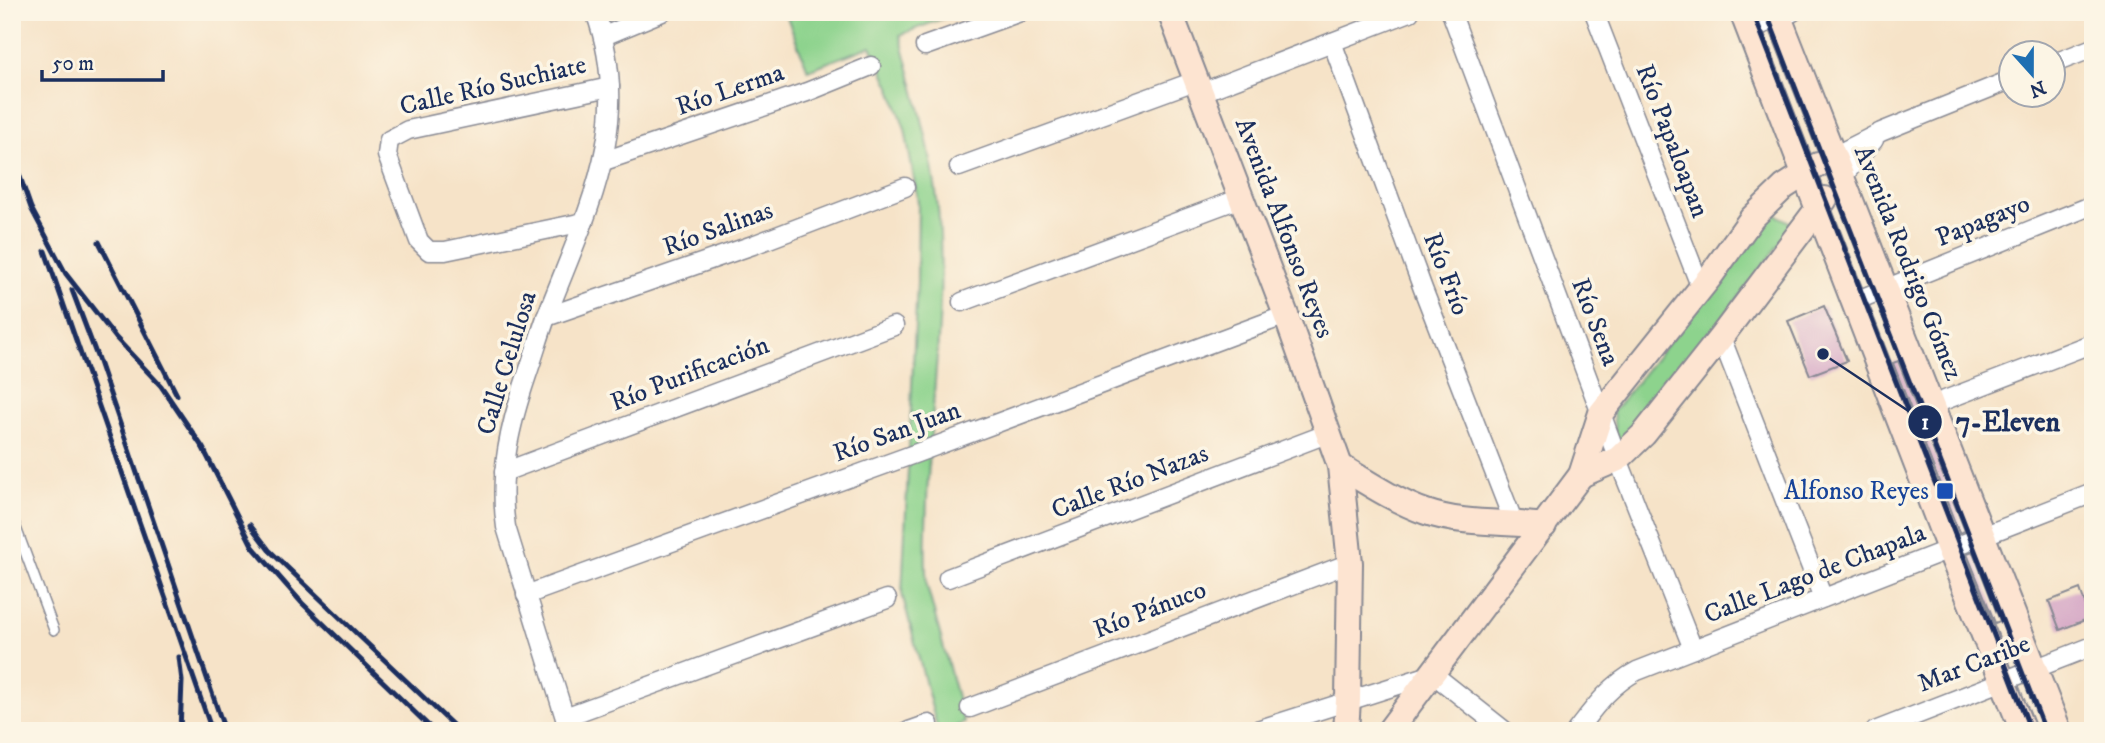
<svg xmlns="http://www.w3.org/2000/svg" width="2105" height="743" font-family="'IM FELL DW Pica',serif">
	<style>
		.green { fill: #8dd38d; stroke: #548176; stroke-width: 2 }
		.building { fill: #d6a8c6 }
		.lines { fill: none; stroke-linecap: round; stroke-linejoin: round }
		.lane-casing { stroke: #888993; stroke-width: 12 }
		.street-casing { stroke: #888993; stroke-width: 21 }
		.secondary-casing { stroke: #888993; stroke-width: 28 }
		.lane { stroke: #fff; stroke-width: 9 }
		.street { stroke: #fff; stroke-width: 18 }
		.secondary { stroke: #fde4d1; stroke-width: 24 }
		.rail { stroke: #1b2f5e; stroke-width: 5 }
		.transit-dot { fill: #1a4fb4; stroke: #fcf5e5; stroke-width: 2.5 }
		.labels { text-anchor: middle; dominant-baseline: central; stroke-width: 7; stroke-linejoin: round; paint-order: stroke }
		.street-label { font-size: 26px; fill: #1b2f5e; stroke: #fcf5e5 }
		.transit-label { font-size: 26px; fill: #164399; stroke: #fcf5e5; text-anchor: end }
		.leader { fill: none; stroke: #1b2f5e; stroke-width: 2.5 }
		.callout-dot { fill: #1b2f5e; stroke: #fcf5e5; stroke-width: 2.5 }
		.mark-label { font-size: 21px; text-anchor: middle; font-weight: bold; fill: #fff }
		.callout-label { font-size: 28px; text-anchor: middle; font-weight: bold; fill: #1b2f5e; stroke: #fcf5e5; stroke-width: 7; stroke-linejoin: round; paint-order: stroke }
	</style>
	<rect width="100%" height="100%" fill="#fcf5e5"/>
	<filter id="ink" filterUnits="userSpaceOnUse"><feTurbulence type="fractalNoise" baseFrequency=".0143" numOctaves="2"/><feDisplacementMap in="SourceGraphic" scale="14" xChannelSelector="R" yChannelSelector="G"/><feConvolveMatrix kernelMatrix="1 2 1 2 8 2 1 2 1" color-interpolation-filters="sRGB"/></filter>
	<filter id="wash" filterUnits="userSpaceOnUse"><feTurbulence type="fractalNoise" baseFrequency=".00686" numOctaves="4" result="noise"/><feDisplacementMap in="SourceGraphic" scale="28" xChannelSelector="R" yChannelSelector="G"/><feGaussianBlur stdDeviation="1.57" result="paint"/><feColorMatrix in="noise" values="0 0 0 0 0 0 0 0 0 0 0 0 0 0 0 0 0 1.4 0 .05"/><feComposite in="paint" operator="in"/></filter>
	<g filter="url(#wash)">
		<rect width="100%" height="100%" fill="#f6e3c8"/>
		<g class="green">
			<path d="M785,12l169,2 -54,21c17,64 37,132 40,199 4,89 -10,178 -13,267 -1,28 -3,57 0,85l37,137 -18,8h-8l-36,-137 15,-312 1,-80 -13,-73 -13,-38 -21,-45 -63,24z"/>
			<path d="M1772,212l22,13 -170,222 -9,-13 -2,-22z"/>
		</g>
		<g id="blocks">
			<g class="building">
				<path d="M1824,306l23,55 -37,14 -22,-54z"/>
				<path d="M1898,361l67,170 -6,2 -66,-170z"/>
				<path d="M1973,552l27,69 -5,2 -28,-69z"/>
				<path d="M2080,589l10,29 -30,12 -11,-29z"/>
			</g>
		</g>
	</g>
	<g filter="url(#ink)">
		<use href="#blocks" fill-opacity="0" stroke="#888993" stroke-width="2"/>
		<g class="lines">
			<g class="lane-casing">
				<path id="lane" d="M12,517l42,113"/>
			</g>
			<g class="street-casing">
				<g id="street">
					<path d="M1451,12l167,447 75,190"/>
					<path d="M1594,12l107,276"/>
					<path d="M1749,30l44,-18"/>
					<path d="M604,36l58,-24"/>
					<path d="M1332,42l91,247 91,234"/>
					<path d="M925,46l95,-34"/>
					<path d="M2052,64l41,-16"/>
					<path d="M1200,93l210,-81"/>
					<path d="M1834,156l47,-24 129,-52"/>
					<path d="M604,161l203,-69 64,-26"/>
					<path d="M959,167l236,-86"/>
					<path d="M1842,177l32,-37"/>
					<path d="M584,222l-139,29h-16l-10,-10 -32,-86 2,-15 19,-10 202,-43"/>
					<path d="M1855,301l238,-96"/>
					<path d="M962,302l279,-104"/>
					<path d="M546,317l207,-72 152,-58"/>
					<path d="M1721,337l102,261"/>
					<path d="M1932,405l161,-62"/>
					<path d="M504,472l390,-146"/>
					<path d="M948,578l381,-145"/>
					<path d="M526,595l391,-142 369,-138"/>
					<path d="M970,708l380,-145"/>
					<path d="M565,717l322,-118"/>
					<path d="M569,731l-63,-204c-8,-53 4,-102 21,-152 7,-20 13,-41 20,-60 39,-102 89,-192 48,-303"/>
					<path d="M909,731l20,-7"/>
					<path d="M1254,731l179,-57 72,57"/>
					<path d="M1576,731c18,-23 34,-46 61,-60l456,-178"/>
					<path d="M1875,731l218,-85"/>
				</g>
			</g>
			<g class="secondary-casing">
				<g id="secondary">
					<path d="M1170,12l116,303 54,151 10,97 -2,137 -2,31"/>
					<path d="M1742,12l207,537 74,182"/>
					<path d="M1777,12l282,719"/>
					<path d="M1340,466c28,17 55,35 86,46 37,13 80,9 118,14"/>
					<path d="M1581,475l37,-16 26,-25 77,-97 104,-138"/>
					<path d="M1389,731l192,-256 20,-62 108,-135 43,-60 32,-31 34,-22"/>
				</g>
			</g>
			<use href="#lane" class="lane"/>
			<use href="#street" class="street"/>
			<use href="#secondary" class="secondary"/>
			<g class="rail">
				<path d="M1753,12l278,719"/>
				<path d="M1766,12l279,719"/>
				<path d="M12,154l19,54 35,66 50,64 45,48 42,62 50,99 49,56 132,128"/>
				<path d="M99,242l78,153"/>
				<path d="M45,251l167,480"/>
				<path d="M72,290l26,69 127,372"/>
				<path d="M250,525l19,25 190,181"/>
				<path d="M179,657l3,24 -2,50"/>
			</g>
		</g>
	</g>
	<rect class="transit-dot" x="1936" y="482" width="18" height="18" rx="3.5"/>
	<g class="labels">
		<g class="street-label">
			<text transform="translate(493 86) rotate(-13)">Calle Río Suchiate</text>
			<text transform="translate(730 90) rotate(-19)">Río Lerma</text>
			<text transform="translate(1672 141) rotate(69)">Río Papaloapan</text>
			<text transform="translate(1983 221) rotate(-22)">Papagayo</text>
			<text transform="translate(1284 228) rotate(69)">Avenida Alfonso Reyes</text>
			<text transform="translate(718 229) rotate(-20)">Río Salinas</text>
			<text transform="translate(1908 263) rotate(68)">Avenida Rodrigo Gómez</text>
			<text transform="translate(1446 274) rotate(69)">Río Frío</text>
			<text transform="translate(1595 322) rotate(69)">Río Sena</text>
			<text transform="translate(507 363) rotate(-73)">Calle Celulosa</text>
			<text transform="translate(690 374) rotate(-21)">Río Purificación</text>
			<text transform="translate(897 432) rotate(-20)">Río San Juan</text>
			<text transform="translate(1130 482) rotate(-21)">Calle Río Nazas</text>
			<text transform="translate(1815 574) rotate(-21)">Calle Lago de Chapala</text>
			<text transform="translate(1150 610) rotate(-21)">Río Pánuco</text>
			<text transform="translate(1974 664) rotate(-21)">Mar Caribe</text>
		</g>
		<g class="transit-label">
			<text x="1929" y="491">Alfonso Reyes</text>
		</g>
	</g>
	<path class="leader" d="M1823 354L1925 422"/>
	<g class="callout-dot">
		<circle cx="1823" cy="354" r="7"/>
		<circle cx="1925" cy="422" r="18"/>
	</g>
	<g class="mark-label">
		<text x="1925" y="429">1</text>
	</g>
	<g class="callout-label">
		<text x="2008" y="431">7-Eleven</text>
	</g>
	<rect width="2105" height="743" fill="none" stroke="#fcf5e5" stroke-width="42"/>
	<g transform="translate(2032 74) rotate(159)"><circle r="33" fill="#fcf5e5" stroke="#a2a6af" stroke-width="2"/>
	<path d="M0-5L12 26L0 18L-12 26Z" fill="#1f6fb2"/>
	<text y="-10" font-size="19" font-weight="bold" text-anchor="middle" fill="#1b2f5e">N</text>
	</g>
	<path d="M42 70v10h121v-10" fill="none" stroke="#1b2f5e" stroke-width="3.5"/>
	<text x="52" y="70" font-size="21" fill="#1b2f5e" stroke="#fcf5e5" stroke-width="5" paint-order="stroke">50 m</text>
</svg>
